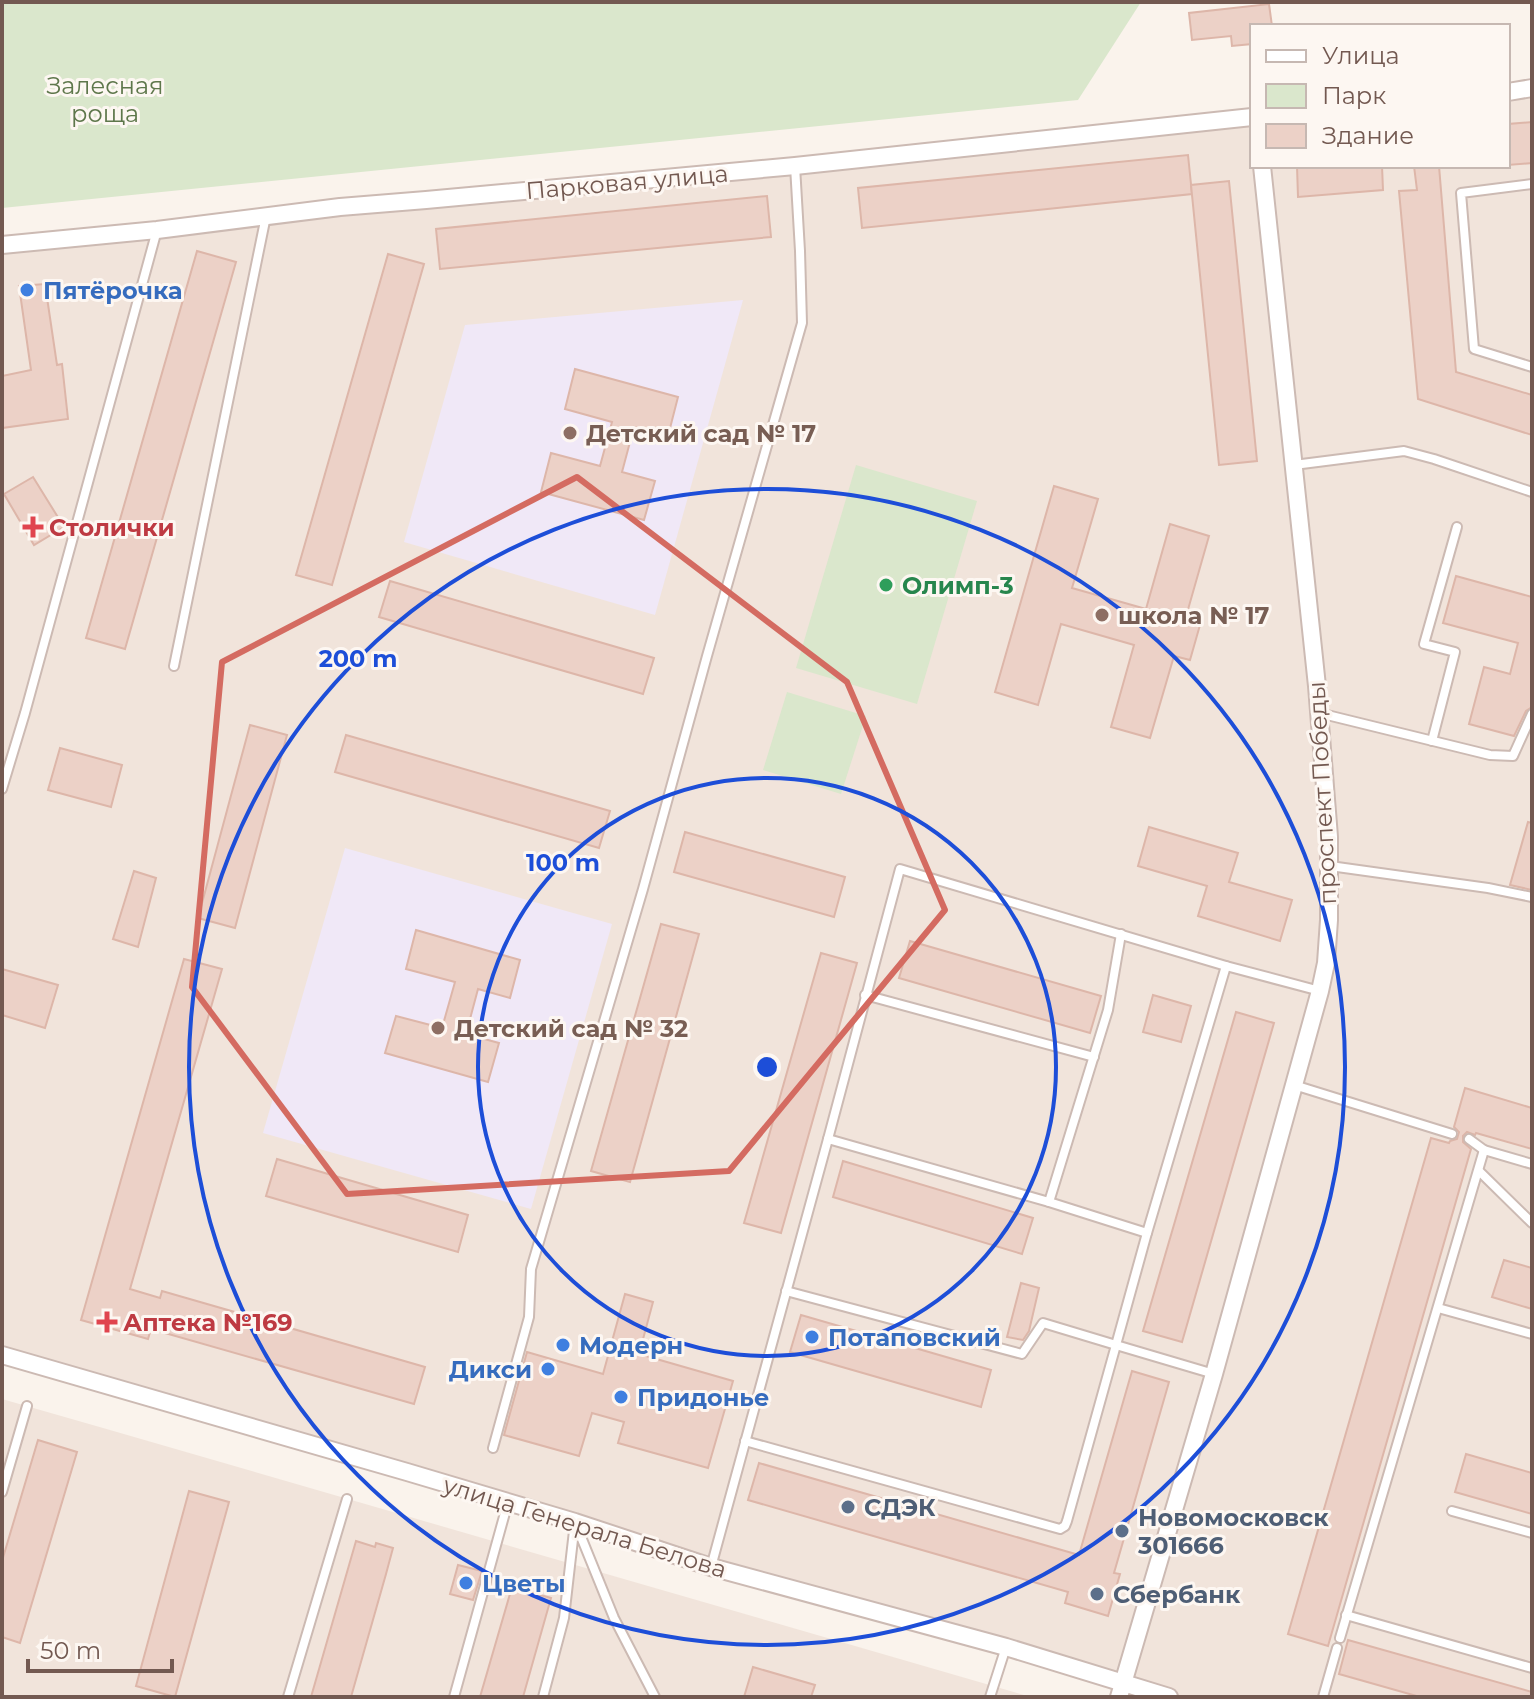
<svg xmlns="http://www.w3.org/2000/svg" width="1534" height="1699" font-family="Montserrat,sans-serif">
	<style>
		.residential { fill: #f1e4db }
		.education { fill: #f0e8f7 }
		.green { fill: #dae7cc }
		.building { fill: #ecd1c7; stroke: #ddb6a9; stroke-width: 2 }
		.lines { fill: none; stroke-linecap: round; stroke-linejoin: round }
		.lane-casing { stroke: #ccbab3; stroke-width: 12 }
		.street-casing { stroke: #ccbab3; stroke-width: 20 }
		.lane { stroke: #fff; stroke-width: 8 }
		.street { stroke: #fff; stroke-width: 16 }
		.marked { fill: none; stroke: #d46b61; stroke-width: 6; stroke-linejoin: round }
		.ring { fill: none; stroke: #1d4ed8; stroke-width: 4 }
		.shop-dot { fill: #3f7fe0; stroke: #fdf7f2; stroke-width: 3 }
		.education-dot { fill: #8d6e63; stroke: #fdf7f2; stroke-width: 3 }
		.health-dot { fill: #e0444e; stroke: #fdf7f2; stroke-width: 3 }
		.leisure-dot { fill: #2e9e5b; stroke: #fdf7f2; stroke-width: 3 }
		.service-dot { fill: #5c6f8a; stroke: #fdf7f2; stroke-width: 3 }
		.labels { text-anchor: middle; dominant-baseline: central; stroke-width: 6; stroke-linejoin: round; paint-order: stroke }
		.park-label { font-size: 24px; fill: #5e774b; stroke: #fdf7f2 }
		.street-label { font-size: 24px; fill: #735951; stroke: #fdf7f2 }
		.shop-label { font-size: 24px; font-weight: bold; fill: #366cbe; stroke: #fdf7f2; text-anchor: start }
		.education-label { font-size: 24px; font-weight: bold; fill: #785e54; stroke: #fdf7f2; text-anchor: start }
		.health-label { font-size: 24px; font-weight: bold; fill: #be3a42; stroke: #fdf7f2; text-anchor: start }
		.leisure-label { font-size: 24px; font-weight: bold; fill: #27864d; stroke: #fdf7f2; text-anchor: start }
		.service-label { font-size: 24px; font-weight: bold; fill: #4e5e75; stroke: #fdf7f2; text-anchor: start }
		.centre { fill: #1d4ed8; stroke: #fdf7f2; stroke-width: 4 }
		.ring-label { font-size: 24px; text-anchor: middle; font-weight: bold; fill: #1d4ed8; stroke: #fdf7f2; stroke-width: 6; stroke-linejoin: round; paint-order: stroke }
	</style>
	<rect width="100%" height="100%" fill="#faf3ec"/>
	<g class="residential">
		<path d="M1532,87v1610h-363l-1167,-342v-1110l1250,-128v49h256v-76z"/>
		<path d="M2,1399l108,31 921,267h-1029z"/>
	</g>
	<g class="education">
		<path d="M743,300l-88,315 -251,-73 61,-217z"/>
		<path d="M345,848l267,76 -81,285 -268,-76z"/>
	</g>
	<g class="green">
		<path d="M2,2h1139l-63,98 -1076,108z"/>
		<path d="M856,465l121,36 -60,203 -121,-36z"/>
		<path d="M787,692l79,24 -25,78 -78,-24z"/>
	</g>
	<g class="building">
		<path d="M1269,4l3,22h-20v18l-20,2 -1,-10 -39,4 -3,-27z"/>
		<path d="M1532,122v41l-24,2v-41z"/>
		<path d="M1188,155l4,39 -330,34 -4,-40z"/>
		<path d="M1297,166h85l1,24 -85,7z"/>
		<path d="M1414,166h25l17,206 76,23v40l-114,-36 -19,-208 18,-1z"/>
		<path d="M1229,181l28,280 -38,4 -28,-280z"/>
		<path d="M767,196l4,41 -331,32 -4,-40z"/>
		<path d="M197,251l39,11 -111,387 -39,-11z"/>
		<path d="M388,254l36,10 -92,321 -36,-10z"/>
		<path d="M45,284l12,81 5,-1 6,55 -66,9v-52l29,-6 -12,-84z"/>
		<path d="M575,369l103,28 -10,39 -34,-9 -12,45 33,9 -11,39 -103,-28 10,-39 49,13 12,-44 -47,-13z"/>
		<path d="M33,477l31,50 -30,18 -30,-51z"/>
		<path d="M1054,486l44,13 -26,89 74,21 24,-85 39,12 -24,84 15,5 -10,35 -16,-4 -24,82 -39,-11 23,-82 -73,-21 -23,81 -43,-13z"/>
		<path d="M1456,576l76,21v110l-6,4 -12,25 -45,-12 15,-57 26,7 8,-31 -75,-20z"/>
		<path d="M390,581l264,77 -11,36 -264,-77z"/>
		<path d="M250,725l37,10 -52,193 -37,-10z"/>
		<path d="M346,735l264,76 -11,37 -264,-76z"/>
		<path d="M60,748l62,17 -11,42 -63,-17z"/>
		<path d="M1528,822l4,1v67l-22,-5z"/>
		<path d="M1149,827l89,26 -9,29 63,18 -12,41 -82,-25 9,-30 -69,-20z"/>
		<path d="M685,832l160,45 -11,40 -160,-45z"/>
		<path d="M134,871l22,7 -18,69 -25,-8z"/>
		<path d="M661,924l38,10 -69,248 -39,-11z"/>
		<path d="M416,930l104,30 -10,38 -32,-9 -12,45 33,9 -11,39 -103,-29 11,-37 46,12 13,-46 -49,-13z"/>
		<path d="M910,941l191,55 -11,37 -191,-55z"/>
		<path d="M821,953l36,10 -76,270 -37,-10z"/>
		<path d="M184,959l38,10 -92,320 30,9 2,-7 263,76 -11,37 -263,-75 -3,10 -67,-19z"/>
		<path d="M2,969l56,16 -13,43 -43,-13z"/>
		<path d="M1153,995l38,11 -10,36 -38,-10z"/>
		<path d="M1236,1012l38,11 -92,319 -39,-11z"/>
		<path d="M1465,1088l67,20v41l-56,-16 -1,2 -8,-3 -4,4v6l8,7 -143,497 -40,-12 143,-496 18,5 1,-2 7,-2 2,-7 -5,-5z"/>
		<path d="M277,1159l191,56 -10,37 -192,-56z"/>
		<path d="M843,1161l190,57 -11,36 -189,-57z"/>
		<path d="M1504,1260l28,8v41l-40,-12z"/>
		<path d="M1021,1283l18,5 -10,43 -6,9 -16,-3z"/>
		<path d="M625,1294l28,8 -14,52 94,27 -25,87 -90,-25 6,-21 -32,-9 -13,43 -75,-21 23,-83 76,22z"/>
		<path d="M801,1315l190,55 -10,37 -191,-55z"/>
		<path d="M1132,1371l37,11 -55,191 6,1 -12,42 -43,-13 3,-11 -320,-92 11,-37 320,92z"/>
		<path d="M38,1440l39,12 -57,191 -18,-6v-76z"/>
		<path d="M1466,1454l66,19v41l-77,-22z"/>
		<path d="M189,1491l40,11 -54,195 -39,-11z"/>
		<path d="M356,1541l19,6 1,-4 17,5 -7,26 -35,123h-40z"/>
		<path d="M458,1565l24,6 -9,29 -23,-6z"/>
		<path d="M512,1587l39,11 -28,99h-43z"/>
		<path d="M1348,1640l184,52v5h-112l-81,-23z"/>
		<path d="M753,1667l62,18 -4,12h-67z"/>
	</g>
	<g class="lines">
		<g class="lane-casing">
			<g id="lane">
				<path d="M1532,184l-71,9 13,156 58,18"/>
				<path d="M1294,465l110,-14 30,8 98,33"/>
				<path d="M174,666l92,-450"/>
				<path d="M1319,713l171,42 23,1 19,-42"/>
				<path d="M1432,741l23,-89 -31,-8 33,-117"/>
				<path d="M2,789l23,-76 132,-483"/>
				<path d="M1330,866l158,22 44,9"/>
				<path d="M865,995l229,62"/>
				<path d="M1294,1085l158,49"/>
				<path d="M828,1139l72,-270 326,97 94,25"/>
				<path d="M1469,1139l15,11"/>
				<path d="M1479,1171l53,52"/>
				<path d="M1049,1202l59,-192 13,-76"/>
				<path d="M1147,1233l-31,112 98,29"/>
				<path d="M1438,1308l94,26"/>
				<path d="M745,1441l315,88 5,-3 2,-5 49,-176 -73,-22 -21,31 -236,-63"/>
				<path d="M493,1448l36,-131 2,-48 112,-380 64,-233 95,-333 -2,-72 -5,-85"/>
				<path d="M2,1492l25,-86"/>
				<path d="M1452,1511l80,22"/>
				<path d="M711,1567l117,-428 221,63 98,31 79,-267"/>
				<path d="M1346,1615l186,53"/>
				<path d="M1340,1638l144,-488 48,14"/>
				<path d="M288,1697l59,-198"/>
				<path d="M454,1697l54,-195"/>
				<path d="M543,1697l21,-79 11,-96 39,96 41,79"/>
				<path d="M990,1697l16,-50"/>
				<path d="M1323,1697l14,-49"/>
			</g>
		</g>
		<g class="street-casing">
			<g id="street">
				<path d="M1508,92l24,-4"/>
				<path d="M2,245l155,-15 183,-23 86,-7 369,-34 457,-49"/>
				<path d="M2,1355l405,117 168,50 136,45 295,80 163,50"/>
				<path d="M1119,1697l95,-323 106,-383 6,-28 3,-43v-83l-12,-151 -55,-520"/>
			</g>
		</g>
		<use href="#lane" class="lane"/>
		<use href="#street" class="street"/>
	</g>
	<path class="marked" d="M577,477l270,205 98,228 -216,261 -382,23 -155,-207 30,-325z"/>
	<g class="ring">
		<circle cx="767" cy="1067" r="289"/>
		<circle cx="767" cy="1067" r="578"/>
	</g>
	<g class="shop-dot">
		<circle cx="27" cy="290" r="8"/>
		<circle cx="812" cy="1337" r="8"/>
		<circle cx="563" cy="1345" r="8"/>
		<circle cx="548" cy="1369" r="8"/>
		<circle cx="621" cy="1397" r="8"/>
		<circle cx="466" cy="1583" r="8"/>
	</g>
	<g class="education-dot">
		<circle cx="570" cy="433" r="8"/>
		<circle cx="1102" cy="615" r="8"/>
		<circle cx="438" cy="1028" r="8"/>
	</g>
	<g class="health-dot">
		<path d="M29 515h8v8h8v8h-8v8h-8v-8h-8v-8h8z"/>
		<path d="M103 1310h8v8h8v8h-8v8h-8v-8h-8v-8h8z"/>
	</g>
	<circle class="leisure-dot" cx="886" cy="585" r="8"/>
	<g class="service-dot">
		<circle cx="848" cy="1507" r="8"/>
		<circle cx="1122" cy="1531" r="8"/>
		<circle cx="1097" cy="1594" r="8"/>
	</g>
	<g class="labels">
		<g class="park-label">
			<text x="105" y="85">Залесная<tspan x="105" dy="28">роща</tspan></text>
		</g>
		<g class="street-label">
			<text transform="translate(627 182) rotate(-5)">Парковая улица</text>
			<text transform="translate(1322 793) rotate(-93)">проспект Победы</text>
			<text transform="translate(585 1527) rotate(17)">улица Генерала Белова</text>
		</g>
		<g class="shop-label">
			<text x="43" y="290">Пятёрочка</text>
			<text x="828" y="1337">Потаповский</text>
			<text x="579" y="1345">Модерн</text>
			<text x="532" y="1369" text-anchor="end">Дикси</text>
			<text x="637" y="1397">Придонье</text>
			<text x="482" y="1583">Цветы</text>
		</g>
		<g class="education-label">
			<text x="586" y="433">Детский сад № 17</text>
			<text x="1118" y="615">школа № 17</text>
			<text x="454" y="1028">Детский сад № 32</text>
		</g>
		<g class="health-label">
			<text x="49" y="527">Столички</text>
			<text x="123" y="1322">Аптека №169</text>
		</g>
		<g class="leisure-label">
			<text x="902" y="585">Олимп-3</text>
		</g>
		<g class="service-label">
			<text x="864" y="1507">СДЭК</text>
			<text x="1138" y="1517">Новомосковск<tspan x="1138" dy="28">301666</tspan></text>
			<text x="1113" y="1594">Сбербанк</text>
		</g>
	</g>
	<circle cx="767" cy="1067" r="12" class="centre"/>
	<g class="ring-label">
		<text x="358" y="667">200 m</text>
		<text x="563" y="871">100 m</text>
	</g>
	<rect width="1534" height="1699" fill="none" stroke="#735951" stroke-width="8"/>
	<rect x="1250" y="24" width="260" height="144" fill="#fdf7f2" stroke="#c6b8b2" stroke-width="2"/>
	<rect x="1266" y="50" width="40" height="12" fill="#ffffff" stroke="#c6b8b2" stroke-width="2"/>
	<text x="1322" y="64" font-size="24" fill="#735951">Улица</text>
	<rect x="1266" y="84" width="40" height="24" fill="#dae7cc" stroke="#c6b8b2" stroke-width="2"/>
	<text x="1322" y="104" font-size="24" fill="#735951">Парк</text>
	<rect x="1266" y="124" width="40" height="24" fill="#ecd1c7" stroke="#c6b8b2" stroke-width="2"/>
	<text x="1322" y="144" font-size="24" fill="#735951">Здание</text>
	<path d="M28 1659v12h144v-12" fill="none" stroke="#735951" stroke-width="4"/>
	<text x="40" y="1659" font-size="24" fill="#735951" stroke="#fdf7f2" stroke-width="6" paint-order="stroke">50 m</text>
</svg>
